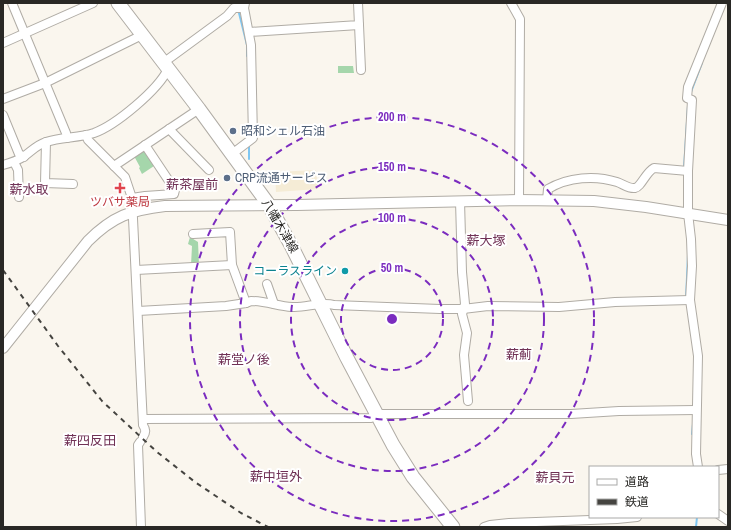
<svg xmlns="http://www.w3.org/2000/svg" width="731" height="530" font-family="'Archivo Narrow','Noto Sans JP',sans-serif">
	<style>
		.industrial { fill: #f5ecd6 }
		.green { fill: #a5d6ab }
		.lines { fill: none; stroke-linecap: round; stroke-linejoin: round }
		.stream { stroke: #7ec6f2; stroke-width: 2 }
		.minor-casing { stroke: #b0aca5; stroke-width: 10 }
		.tertiary-casing { stroke: #b0aca5; stroke-width: 12 }
		.primary-casing { stroke: #b0aca5; stroke-width: 15 }
		.minor { stroke: #fff; stroke-width: 8 }
		.tertiary { stroke: #fff; stroke-width: 10 }
		.primary { stroke: #fff; stroke-width: 13 }
		.rail { stroke: #454440; stroke-width: 2; stroke-dasharray: 5 5; stroke-linecap: butt }
		.ring { fill: none; stroke: #7b2cbf; stroke-width: 2; stroke-dasharray: 7 5 }
		.service-dot { fill: #5c6f8a; stroke: #fff; stroke-width: 1.5 }
		.health-dot { fill: #e0444e; stroke: #fff; stroke-width: 1.5 }
		.culture-dot { fill: #0f9aa8; stroke: #fff; stroke-width: 1.5 }
		.labels { text-anchor: middle; dominant-baseline: central; stroke-width: 4; stroke-linejoin: round; paint-order: stroke }
		.service-label { font-size: 12px; fill: #4e5e75; stroke: #fff; text-anchor: start }
		.health-label { font-size: 12px; fill: #be3a42; stroke: #fff }
		.street-label { font-size: 12px; fill: #292825; stroke: #fff }
		.culture-label { font-size: 12px; fill: #0d838f; stroke: #fff; text-anchor: end }
		.neighbourhood-label { font-size: 13px; fill: #703155; stroke: #fff }
		.centre { fill: #7b2cbf; stroke: #fff; stroke-width: 2 }
		.ring-label { font-size: 12px; text-anchor: middle; font-weight: bold; fill: #7b2cbf; stroke: #fff; stroke-width: 4; stroke-linejoin: round; paint-order: stroke }
	</style>
	<rect width="100%" height="100%" fill="#faf6ee"/>
	<path class="industrial" d="M316,170l2,19 -42,3 -1,-20z"/>
	<g class="green">
		<path d="M338,66h15l1,7h-16z"/>
		<path d="M141,151l5,1 8,14 -12,8 -3,-6 1,-1 -6,-11z"/>
		<path d="M190,237l8,5 1,22 -8,1 1,-19 -4,-2z"/>
	</g>
	<g class="lines">
		<g class="stream">
			<path d="M239,10v3l8,32v11"/>
			<path d="M691,92l11,-29"/>
			<path d="M249,159v-14"/>
			<path d="M684,168l4,-62"/>
			<path d="M686,299l2,-44"/>
			<path d="M692,434l1,-10"/>
			<path d="M696,527l1,-10"/>
		</g>
		<g class="minor-casing">
			<g id="minor">
				<path d="M12,3l54,130 1,5"/>
				<path d="M511,3l9,16 -1,181"/>
				<path d="M359,25l2,45"/>
				<path d="M249,32l110,-7 -1,-22"/>
				<path d="M3,43l90,-40"/>
				<path d="M163,63l64,-47 7,-8h10"/>
				<path d="M3,99l42,-16 97,-48"/>
				<path d="M3,115l16,39 5,3"/>
				<path d="M169,129l40,41"/>
				<path d="M86,135l2,5 37,37 7,21 11,227c3,5 3,7 0,12"/>
				<path d="M46,142l-1,41 28,1"/>
				<path d="M232,154l21,-16 -2,-93 -7,-37 1,-5"/>
				<path d="M14,162l4,8 1,27"/>
				<path d="M3,165c7,-2 14,-4 20,-8 8,-5 13,-12 23,-15 15,-5 33,-4 48,-9 22,-8 64,-43 74,-64"/>
				<path d="M114,166l85,-57"/>
				<path d="M132,198l13,-2 29,-2 1,-4 -30,-45"/>
				<path d="M547,200l1,-11c20,-12 47,-14 69,-7 6,2 12,7 18,6 6,-1 11,-16 19,-20l34,3"/>
				<path d="M460,201l2,71 3,32 -3,10 5,19 -3,22 4,46"/>
				<path d="M193,234l37,-2 2,33 14,38"/>
				<path d="M136,270l96,-5"/>
				<path d="M267,284l7,20"/>
				<path d="M138,311l88,-5 20,-3 5,-2c14,0 27,5 41,6 14,1 29,-6 42,-2l106,4h23l25,-3 71,1 56,-5 75,-2"/>
				<path d="M143,419l228,-1 5,-4h195l48,-3 77,-1"/>
				<path d="M140,442l-2,3 3,82"/>
				<path d="M698,467l-2,-13 2,-98 -8,-56 2,-34 -1,-27 -3,-26v-42l4,-71 -5,-2 1,-11 34,-84"/>
				<path d="M718,470l10,-1"/>
				<path d="M718,514l10,7"/>
				<path d="M484,527l6,-2 19,-2 108,-4 20,-2"/>
			</g>
		</g>
		<g class="tertiary-casing">
			<path id="tertiary" d="M3,348l85,-107c25,-25 43,-31 77,-35l132,-1 222,-5 75,1 52,6 82,13"/>
		</g>
		<g class="primary-casing">
			<path id="primary" d="M118,3l81,106 70,96 23,42 55,111 46,87 20,32 40,50"/>
		</g>
		<use href="#minor" class="minor"/>
		<use href="#tertiary" class="tertiary"/>
		<use href="#primary" class="primary"/>
		<path class="rail" d="M3,270l55,76 44,55 55,51 38,30 46,31 27,14"/>
	</g>
	<g class="ring">
		<circle cx="392" cy="319" r="51"/>
		<circle cx="392" cy="319" r="101"/>
		<circle cx="392" cy="319" r="152"/>
		<circle cx="392" cy="319" r="202"/>
	</g>
	<g class="service-dot">
		<circle cx="233" cy="131" r="4"/>
		<circle cx="227" cy="178" r="4"/>
	</g>
	<path class="health-dot" d="M118 182h4v4h4v4h-4v4h-4v-4h-4v-4h4z"/>
	<circle class="culture-dot" cx="345" cy="271" r="4"/>
	<g class="labels">
		<g class="service-label">
			<text x="241" y="131">昭和シェル石油</text>
			<text x="235" y="178">CRP流通サービス</text>
		</g>
		<g class="health-label">
			<text x="120" y="202">ツバサ薬局</text>
		</g>
		<g class="street-label">
			<text transform="translate(280 226) rotate(60)">八幡木津線</text>
		</g>
		<g class="culture-label">
			<text x="337" y="271">コーラスライン</text>
		</g>
		<g class="neighbourhood-label">
			<text x="192" y="184">薪茶屋前</text>
			<text x="29" y="189">薪水取</text>
			<text x="486" y="240">薪大塚</text>
			<text x="519" y="354">薪薊</text>
			<text x="244" y="359">薪堂ノ後</text>
			<text x="90" y="440">薪四反田</text>
			<text x="276" y="476">薪中垣外</text>
			<text x="555" y="477">薪貝元</text>
		</g>
	</g>
	<circle cx="392" cy="319" r="6" class="centre"/>
	<g class="ring-label">
		<text x="392" y="121">200 m</text>
		<text x="392" y="171">150 m</text>
		<text x="392" y="222">100 m</text>
		<text x="392" y="272">50 m</text>
	</g>
	<rect width="731" height="530" fill="none" stroke="#292825" stroke-width="8"/>
	<rect x="589" y="466" width="130" height="52" fill="#ffffff" stroke="#a9a9a8"/>
	<rect x="597" y="479" width="20" height="6" fill="#ffffff" stroke="#a9a9a8"/>
	<text x="625" y="486" font-size="12" fill="#292825">道路</text>
	<rect x="597" y="499" width="20" height="6" fill="#454440" stroke="#a9a9a8"/>
	<text x="625" y="506" font-size="12" fill="#292825">鉄道</text>
</svg>
